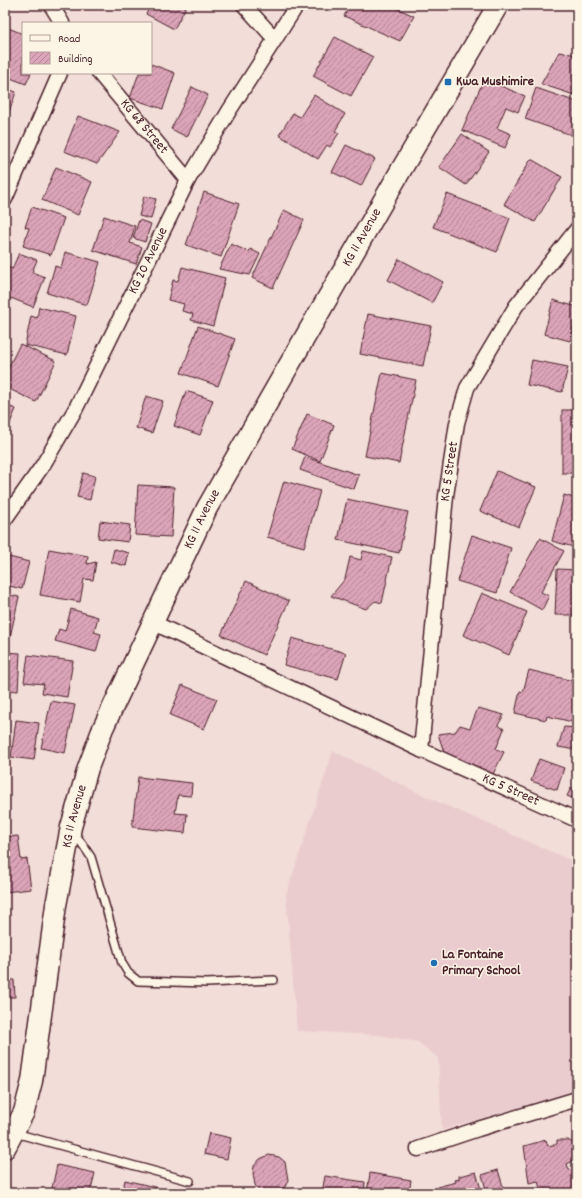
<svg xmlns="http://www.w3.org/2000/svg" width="582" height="1198" font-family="Dekko,sans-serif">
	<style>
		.built { fill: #ebccce }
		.building { fill: url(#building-hatch); stroke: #4a1f2b }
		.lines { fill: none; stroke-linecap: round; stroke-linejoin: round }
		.lane-casing { stroke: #4a1f2b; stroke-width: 10 }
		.street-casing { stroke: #4a1f2b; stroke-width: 17 }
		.secondary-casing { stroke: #4a1f2b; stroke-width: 23 }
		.lane { stroke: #fcf5e5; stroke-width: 7 }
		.street { stroke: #fcf5e5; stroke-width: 14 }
		.secondary { stroke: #fcf5e5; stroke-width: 20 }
		.poi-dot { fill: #1f6fb2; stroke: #fcf5e5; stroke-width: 1.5 }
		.labels { text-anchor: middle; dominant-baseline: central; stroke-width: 3; stroke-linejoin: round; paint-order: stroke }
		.poi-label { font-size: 14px; font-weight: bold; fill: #4a1f2b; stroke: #fcf5e5; text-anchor: start }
		.street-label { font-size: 14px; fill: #4a1f2b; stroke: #fcf5e5 }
	</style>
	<defs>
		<pattern id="building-hatch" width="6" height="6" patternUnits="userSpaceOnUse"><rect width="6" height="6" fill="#dba4b8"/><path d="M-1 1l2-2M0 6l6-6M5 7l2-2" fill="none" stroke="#b48596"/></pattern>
	</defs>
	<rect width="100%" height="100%" fill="#f2ddd8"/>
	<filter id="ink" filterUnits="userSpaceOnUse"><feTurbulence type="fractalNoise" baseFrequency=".025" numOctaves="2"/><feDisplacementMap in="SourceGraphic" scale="8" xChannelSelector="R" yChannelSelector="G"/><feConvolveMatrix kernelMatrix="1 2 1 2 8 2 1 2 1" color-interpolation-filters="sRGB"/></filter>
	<g filter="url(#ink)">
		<path class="built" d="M333,751l94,46 150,66v227l-135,40 -4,-72 -20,-16 -39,-7 -82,-4 -11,-136z"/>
		<g class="building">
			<path d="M151,5h36l-13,24 -28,-15z"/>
			<path d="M350,5h40l24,11 -14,25 -56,-25z"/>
			<path d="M6,27l17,7v39h8l-5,11 -21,-8z"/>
			<path d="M335,37l38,20 -22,39 -38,-20z"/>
			<path d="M559,52l18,3v41l-36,-12z"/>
			<path d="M151,64l24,9 -12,36 -33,-11 9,-25h12z"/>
			<path d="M484,79l41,17 -7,16 -12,-5 -9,21 14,6 -6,14 -43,-18z"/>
			<path d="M192,87l16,8 -21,42 -16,-8z"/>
			<path d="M5,88l11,4 -11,32z"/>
			<path d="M536,88l41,14v35l-52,-18z"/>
			<path d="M314,95l31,19 -10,17 4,2 -9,14 -3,-2 -9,14 -39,-24 14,-22 7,4z"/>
			<path d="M78,116l42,16 -23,32 -33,-13z"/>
			<path d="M462,134l27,18 -23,33 -27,-18z"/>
			<path d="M346,145l29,14 -14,27 -29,-14z"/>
			<path d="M531,159l31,18 -27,45 -31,-18z"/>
			<path d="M56,167l36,15 -14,33 -36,-15z"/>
			<path d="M204,192l35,12 -18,53 -35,-12z"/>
			<path d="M447,194l63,24 -13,34 -64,-25z"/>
			<path d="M144,196l12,3 -5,20 -12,-3z"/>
			<path d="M32,207l32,11 -13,37 -28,-9 6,-18 -4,-1z"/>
			<path d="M284,210l20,10 -31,68 -21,-10z"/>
			<path d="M104,216l31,10 -5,17 12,4 -6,17 -43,-14z"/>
			<path d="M139,220l12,4 -6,18 -12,-4z"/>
			<path d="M231,244l18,8 1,-3 10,5 -10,21 -31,-6z"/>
			<path d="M65,252l35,10 -13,43 -40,-12 8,-27 6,2z"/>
			<path d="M19,253l18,7 -5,12 13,5 -12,30 -22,-9 -4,8 -2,-1v-39l7,3z"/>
			<path d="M399,259l44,23 -11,21 -44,-23z"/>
			<path d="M182,267l43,11 -12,48 -22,-6 2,-6 -11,-3 2,-7 -16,-4 5,-20 5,1z"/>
			<path d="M553,300l24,7v9l-7,25 -26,-7z"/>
			<path d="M39,307l37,9 -9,39 -42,-10 6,-29 6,2z"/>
			<path d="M368,314l63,12 -8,40 -63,-12z"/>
			<path d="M198,326l37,13 -17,47 -37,-13z"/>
			<path d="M20,344l36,17 -20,41 -31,-15v-13z"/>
			<path d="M532,360l36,7 -6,25 -35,-7z"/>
			<path d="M382,373l34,7 -17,83 -34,-7z"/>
			<path d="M186,391l27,9 -13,35 -26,-9z"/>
			<path d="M146,396l17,5 -11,32 -16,-5z"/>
			<path d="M5,405l11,4 -11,26z"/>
			<rect x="562" y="410" width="15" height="63"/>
			<path d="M307,414l27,11 -14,36 -28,-12z"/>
			<path d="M305,457l54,18 -5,14 -54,-19z"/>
			<path d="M497,471l39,16 -17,40 -39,-16z"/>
			<path d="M83,473l12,3 -5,24 -13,-3z"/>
			<path d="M284,481l36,10 -16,56 -37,-10z"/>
			<path d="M138,485l36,2 -3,50 -36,-2z"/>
			<path d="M564,495l13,4v49l-25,-7z"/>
			<path d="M347,499l61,13 -9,41 -61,-13z"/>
			<path d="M100,521l30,4 -2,17 -30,-4z"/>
			<path d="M472,535l39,13 -14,45 -40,-12z"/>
			<path d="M540,538l24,13 -23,41 8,4 -7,14 -32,-18z"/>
			<path d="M49,549l39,7 -1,8 9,-2 -3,18 -9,-1 -4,23 -40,-7z"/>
			<path d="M114,549l15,4 -3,13 -15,-4z"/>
			<path d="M363,551l29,6 -10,46 -7,-2 -9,8 -35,-13 14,-17 5,-22 11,3z"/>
			<path d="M9,557l20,5 -7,27 -17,-4v-15z"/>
			<path d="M557,569l20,1v45h-22z"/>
			<path d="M246,581l43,20 -25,54 -43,-20z"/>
			<path d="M482,593l45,19 -18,43 -46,-20z"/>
			<path d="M5,594l14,3 -9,40 -5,-1z"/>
			<path d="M71,609l27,8 -4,15 7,2 -5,18 -41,-11 4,-12 6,2z"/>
			<path d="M292,638l54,15 -8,26 -54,-14z"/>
			<path d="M5,652l15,1 -2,38 -13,-1z"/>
			<path d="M28,655l45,6 -6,36 -25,-4 2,-9 -20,-2z"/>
			<path d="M529,670l48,12v41l-30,-7 -1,4 -31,-7 5,-22 3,1z"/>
			<path d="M182,685l35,14 -13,30 -34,-14z"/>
			<path d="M51,701l24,4 -10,48 -24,-5z"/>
			<path d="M478,708l26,7 -6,10 6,4 -8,20 8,3 -11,22 -48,-19 -7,-21 17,-2 5,-7 10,3z"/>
			<path d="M16,720l23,3 -5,37 -23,-3z"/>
			<path d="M564,727l13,1v22l-19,-3z"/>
			<path d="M539,759l25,9 -7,22 -26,-9z"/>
			<path d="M138,777l54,6 -1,13 -13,-1 -3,18 12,1 -2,19 -53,-6z"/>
			<path d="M571,788l6,1v11l-10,-4z"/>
			<path d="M18,836l3,24 6,-1 4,30 -26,3v-55z"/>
			<path d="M5,980h9l1,17h-10z"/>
			<path d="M209,1133l22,5 -4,21 -23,-5z"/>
			<path d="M546,1140l2,6 9,-2v-4h11l5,3 4,16 -10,5 2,6 8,-2 -1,16 1,9h-36l-3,-12 -9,2 -5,-37z"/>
			<path d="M269,1155l10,2 6,5 3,18 -3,7 -6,3 -9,3 -10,-1 -5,-7 -2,-11 1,-8 6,-7z"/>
			<path d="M57,1165l38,8 -5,20h-39z"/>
			<path d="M498,1170l7,23h-18l-5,-18z"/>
			<path d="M476,1172l6,21h-44l-1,-6 19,-5 -1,-2 4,-1v-3z"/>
			<path d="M370,1173l41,7 -2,13h-42z"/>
			<path d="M325,1176l40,6 -1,11h-42z"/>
			<path d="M125,1180l38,9 -1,4h-40z"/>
		</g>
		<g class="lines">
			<g class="lane-casing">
				<g id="lane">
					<path d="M74,832l17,25 31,106 6,10 10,8 69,2 67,-3"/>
					<path d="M15,1133l175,48"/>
				</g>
			</g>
			<g class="street-casing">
				<g id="street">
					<path d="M51,5l11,18"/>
					<path d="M244,5l31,34"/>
					<path id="s1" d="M99,73l89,107"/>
					<path d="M5,199l55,-126"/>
					<path id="s2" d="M5,519l38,-54 33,-57 112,-228 41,-69 68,-106"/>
					<path id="s3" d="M152,622l269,128 156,70"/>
					<path id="s4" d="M421,750l25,-254 11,-73 10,-35 49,-82 61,-77"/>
					<path d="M418,1149l60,-20 99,-30"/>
				</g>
			</g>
			<g class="secondary-casing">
				<g id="secondary">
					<path id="s5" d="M5,1148l19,-36 8,-31 24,-176 15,-78 17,-59 15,-40 104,-220 194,-338 97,-165"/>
				</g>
			</g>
			<use href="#lane" class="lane"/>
			<use href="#street" class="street"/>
			<use href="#secondary" class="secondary"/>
		</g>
	</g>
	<g class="poi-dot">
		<rect x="444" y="78" width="8" height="8" rx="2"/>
		<circle cx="434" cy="963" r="4"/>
	</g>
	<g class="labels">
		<g class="poi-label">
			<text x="456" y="82">Kwa Mushimire</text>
			<text x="442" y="955">La Fontaine<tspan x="442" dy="16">Primary School</tspan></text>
		</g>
		<g class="street-label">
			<text stroke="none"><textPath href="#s1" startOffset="70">KG 68 Street</textPath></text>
			<text stroke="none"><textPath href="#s5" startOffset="989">KG 11 Avenue</textPath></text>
			<text stroke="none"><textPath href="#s2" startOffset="296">KG 20 Avenue</textPath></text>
			<text stroke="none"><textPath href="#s4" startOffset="280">KG 5 Street</textPath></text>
			<text stroke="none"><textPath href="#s5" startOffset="665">KG 11 Avenue</textPath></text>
			<text stroke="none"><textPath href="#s3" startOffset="396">KG 5 Street</textPath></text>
			<text stroke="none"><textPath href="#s5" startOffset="341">KG 11 Avenue</textPath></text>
		</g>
	</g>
	<rect width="582" height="1198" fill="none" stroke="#fcf5e5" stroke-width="20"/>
	<rect x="10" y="10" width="562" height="1178" fill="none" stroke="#4a1f2b" stroke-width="1.5" filter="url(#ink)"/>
	<rect x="22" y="22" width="130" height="52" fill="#fcf5e5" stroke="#b59f9b"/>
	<rect x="30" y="35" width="20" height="6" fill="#fcf5e5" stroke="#b59f9b"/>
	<text x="58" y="42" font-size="12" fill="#4a1f2b">Road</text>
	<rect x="30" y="52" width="20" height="12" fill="url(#building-hatch)" stroke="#b59f9b"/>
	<text x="58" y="62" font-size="12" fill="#4a1f2b">Building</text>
</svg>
